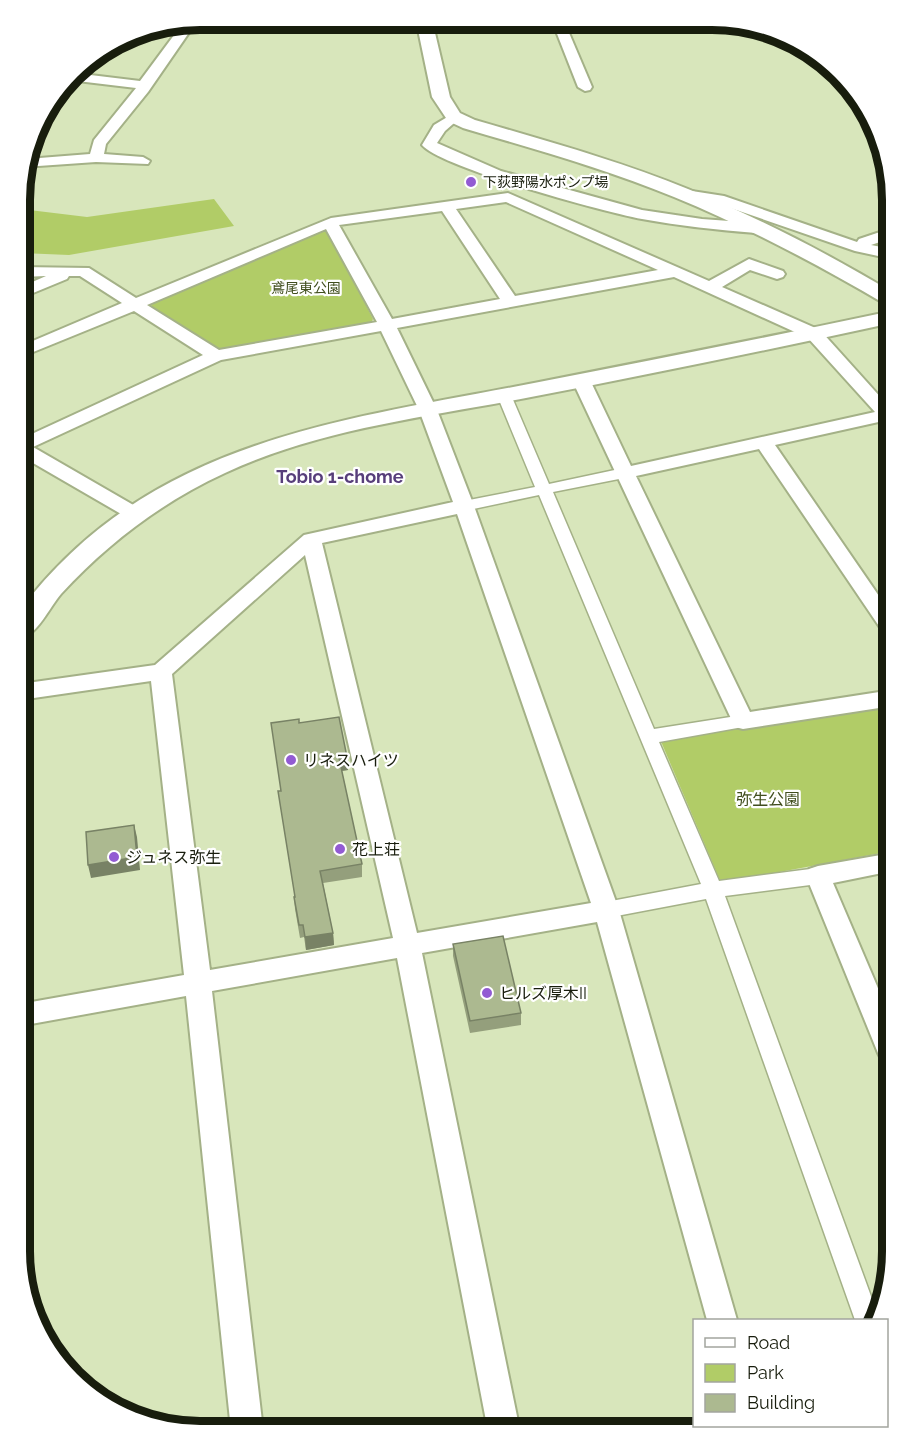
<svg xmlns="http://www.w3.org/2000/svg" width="912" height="1451" font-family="Raleway,'Noto Sans JP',sans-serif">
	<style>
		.green { fill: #b1cc67 }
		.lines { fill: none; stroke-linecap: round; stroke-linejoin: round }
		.pedestrian-casing { stroke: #a4b187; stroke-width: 3 }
		.minor-casing { stroke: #a4b187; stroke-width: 4 }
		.tertiary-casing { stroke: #a4b187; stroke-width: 4 }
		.pedestrian { fill: #fff; fill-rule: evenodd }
		.minor { fill: #fff; fill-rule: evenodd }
		.tertiary { fill: #fff; fill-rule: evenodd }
		.wall { fill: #949f7c }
		.shaded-wall { fill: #788265 }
		.building { fill: #acb990; stroke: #788265; stroke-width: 1.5 }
		.poi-dot { fill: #925bd3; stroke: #fff; stroke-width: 2 }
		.labels { text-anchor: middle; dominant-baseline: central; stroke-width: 4.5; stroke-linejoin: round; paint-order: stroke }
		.far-poi-label { font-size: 14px; fill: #181d0d; stroke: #fff; text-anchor: start }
		.far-park-label { font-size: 14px; fill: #414e1e; stroke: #fff }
		.poi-label { font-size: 16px; fill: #181d0d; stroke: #fff; text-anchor: start }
		.park-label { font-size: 16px; fill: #414e1e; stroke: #fff }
		.neighbourhood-label { font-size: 18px; font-weight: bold; fill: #573e7a; stroke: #fff }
		.rim { fill: none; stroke: #181d0d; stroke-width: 8 }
	</style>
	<rect width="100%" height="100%" fill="#d8e6bb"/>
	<g class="green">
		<path d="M214,199l20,27 -165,29 -48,-2v-44l66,8z"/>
		<path d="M323,230l6,1 44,88 -2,4 -147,28 -6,-2 -67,-43 3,-4z"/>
		<path d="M892,706v145l-171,32 -61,-144z"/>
	</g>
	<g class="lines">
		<g class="pedestrian-casing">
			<path id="pedestrian" d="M504,391l7,4 38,89 75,-16 8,5 -8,5 -71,14 101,237 89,-14 6,1 3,5 -3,5 -6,1 -84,15 60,139 99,-13 7,3 3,5 -3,5 -7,3 -93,12 151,414 -4,10h-17l-149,-421 -100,19 -7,-2 -3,-6 3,-6 7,-2 95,-18 -162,-389 -75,16 -8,-5 8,-5 71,-14 -38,-92z"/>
		</g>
		<g class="minor-casing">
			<g id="minor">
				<path d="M197,21l-49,71 -42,52 -2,10 39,3 7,4 -2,3 -52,-2 -72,5 3,-8 63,-5 4,-14 42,-52 -67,-8 5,-7 66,8 43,-58z"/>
				<path d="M552,21h12l28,66 -2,3 -5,1 -7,-4z"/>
				<path d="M454,113l7,4 -16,14 -8,12 64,28 141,39 60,9 54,4 8,5 -8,5c-38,-3 -76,-7 -114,-14 -37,-7 -200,-51 -220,-74l12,-20z"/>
				<path d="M679,189l45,7 133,46 2,-3 33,-11v10l-21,7 21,4v10l-37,-8 -139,-48 -42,-7 -2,-3 2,-3z"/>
				<path d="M508,193l201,88 40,-22 34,12 2,3 -2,3 -6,2 -27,-9 -28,17 98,43 72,80v15l-9,-4 -108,24 117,170v22l-7,-2 -126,-186 -123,27 114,236 142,-22v16l-149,23 -8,-2 -163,-347 3,-4h12l3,4 41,86 244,-54 -67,-74 -134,-61 -277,51 40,82 37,96 145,404 118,410h-30l-110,-398 -175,31 98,478h-32l-91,-473 -185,33 51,439h-32l-45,-434 -166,30v-22l164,-29 -33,-294 -131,19v-16l135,-19 149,-130 149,-33 -34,-92 -38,-79 -160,29 -188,87 109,63 3,4 -3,4h-14l-107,-62v-17l182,-84 -69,-44 -113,46v-11l101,-43 -42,-27h-11l-2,3 -46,19v-11l25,-11 -25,1v-10l68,1 47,30 195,-80zM506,202l152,68 -143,26 -59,-87zM442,211l58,88 -108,20 -53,-94zM326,229l51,93 -158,28 -72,-45zM457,514l134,389 -174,30 -95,-390zM305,555l88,383 -183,32 -38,-296z"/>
				<path d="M892,853v18l-59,12 59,138v44l-10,-4 -4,-8 -72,-177 3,-7 9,-3z"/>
			</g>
		</g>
		<g class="tertiary-casing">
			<g id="tertiary">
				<path d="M416,20h16l18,77 10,16 15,7c72,21 144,41 213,69 71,29 139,64 204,103v14l-7,-2c-68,-40 -138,-77 -211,-107 -68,-28 -140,-48 -211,-69l-15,-7 -16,-24z"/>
				<path d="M892,311v12c-120,26 -240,51 -361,74 -103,20 -210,31 -306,76 -63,29 -117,70 -164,121 -12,14 -23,40 -41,45v-29c130,-171 319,-189 514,-227 120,-23 239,-47 358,-72z"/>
			</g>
		</g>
		<use href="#pedestrian" class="pedestrian"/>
		<use href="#minor" class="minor"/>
		<use href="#tertiary" class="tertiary"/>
	</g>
	<g class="wall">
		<path d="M615,21h36v2l-35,1z"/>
		<path d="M299,723l49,47 -6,1 20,93v13l-39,6 10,50 1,12 -28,5 -2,-13 -4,1 -5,-29 -1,-12h1l-17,-106h3z"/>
		<path d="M453,944l68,69v12l-51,8 -17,-77z"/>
	</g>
	<g class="shaded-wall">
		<path d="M347,757l1,13 -8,1 -1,-13z"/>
		<path d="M134,825l3,12 3,33 -49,8 -3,-13z"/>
		<path d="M333,933l1,12 -28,5 -1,-13z"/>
	</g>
	<g class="building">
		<path d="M339,717l8,40 -8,1 23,106 -42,7 13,62 -28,4 -2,-12h-4l-5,-28h1l-17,-106h3l-10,-68 28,-4v4z"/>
		<path d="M134,825l3,32 -49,8 -2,-33z"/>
		<path d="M503,936l18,77 -51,8 -17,-77z"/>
	</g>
	<g class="poi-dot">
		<circle cx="471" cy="182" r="6"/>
		<circle cx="291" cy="760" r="6"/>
		<circle cx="340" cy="849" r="6"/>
		<circle cx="114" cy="857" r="6"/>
		<circle cx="487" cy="993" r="6"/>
	</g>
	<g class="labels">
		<g class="far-poi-label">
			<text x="483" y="182">下荻野陽水ポンプ場</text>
		</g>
		<g class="far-park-label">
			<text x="306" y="288">鳶尾東公園</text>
		</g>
		<g class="poi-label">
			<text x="303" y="760">リネスハイツ</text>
			<text x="352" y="849">花上荘</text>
			<text x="126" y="857">ジュネス弥生</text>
			<text x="499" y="993">ヒルズ厚木II</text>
		</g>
		<g class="park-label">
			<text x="768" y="799">弥生公園</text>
		</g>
		<g class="neighbourhood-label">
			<text x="340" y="476">Tobio 1-chome</text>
		</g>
	</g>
	<path d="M0 0H912V1451H0ZM200 30H712A170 170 0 0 1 882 200V1251A170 170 0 0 1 712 1421H200A170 170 0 0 1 30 1251V200A170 170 0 0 1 200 30Z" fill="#fff" fill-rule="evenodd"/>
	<path class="rim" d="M200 30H712A170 170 0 0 1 882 200V1251A170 170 0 0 1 712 1421H200A170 170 0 0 1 30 1251V200A170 170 0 0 1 200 30Z"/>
	<rect x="693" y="1319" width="195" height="108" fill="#ffffff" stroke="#a3a59e" stroke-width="1.5"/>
	<rect x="705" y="1338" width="30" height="9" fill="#ffffff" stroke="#a3a59e" stroke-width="1.5"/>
	<text x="747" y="1349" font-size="18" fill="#181d0d">Road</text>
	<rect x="705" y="1364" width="30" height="18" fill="#b1cc67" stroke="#a3a59e" stroke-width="1.5"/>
	<text x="747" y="1379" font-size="18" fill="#181d0d">Park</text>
	<rect x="705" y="1394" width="30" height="18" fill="#acb990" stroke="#a3a59e" stroke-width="1.5"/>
	<text x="747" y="1409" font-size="18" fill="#181d0d">Building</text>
</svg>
